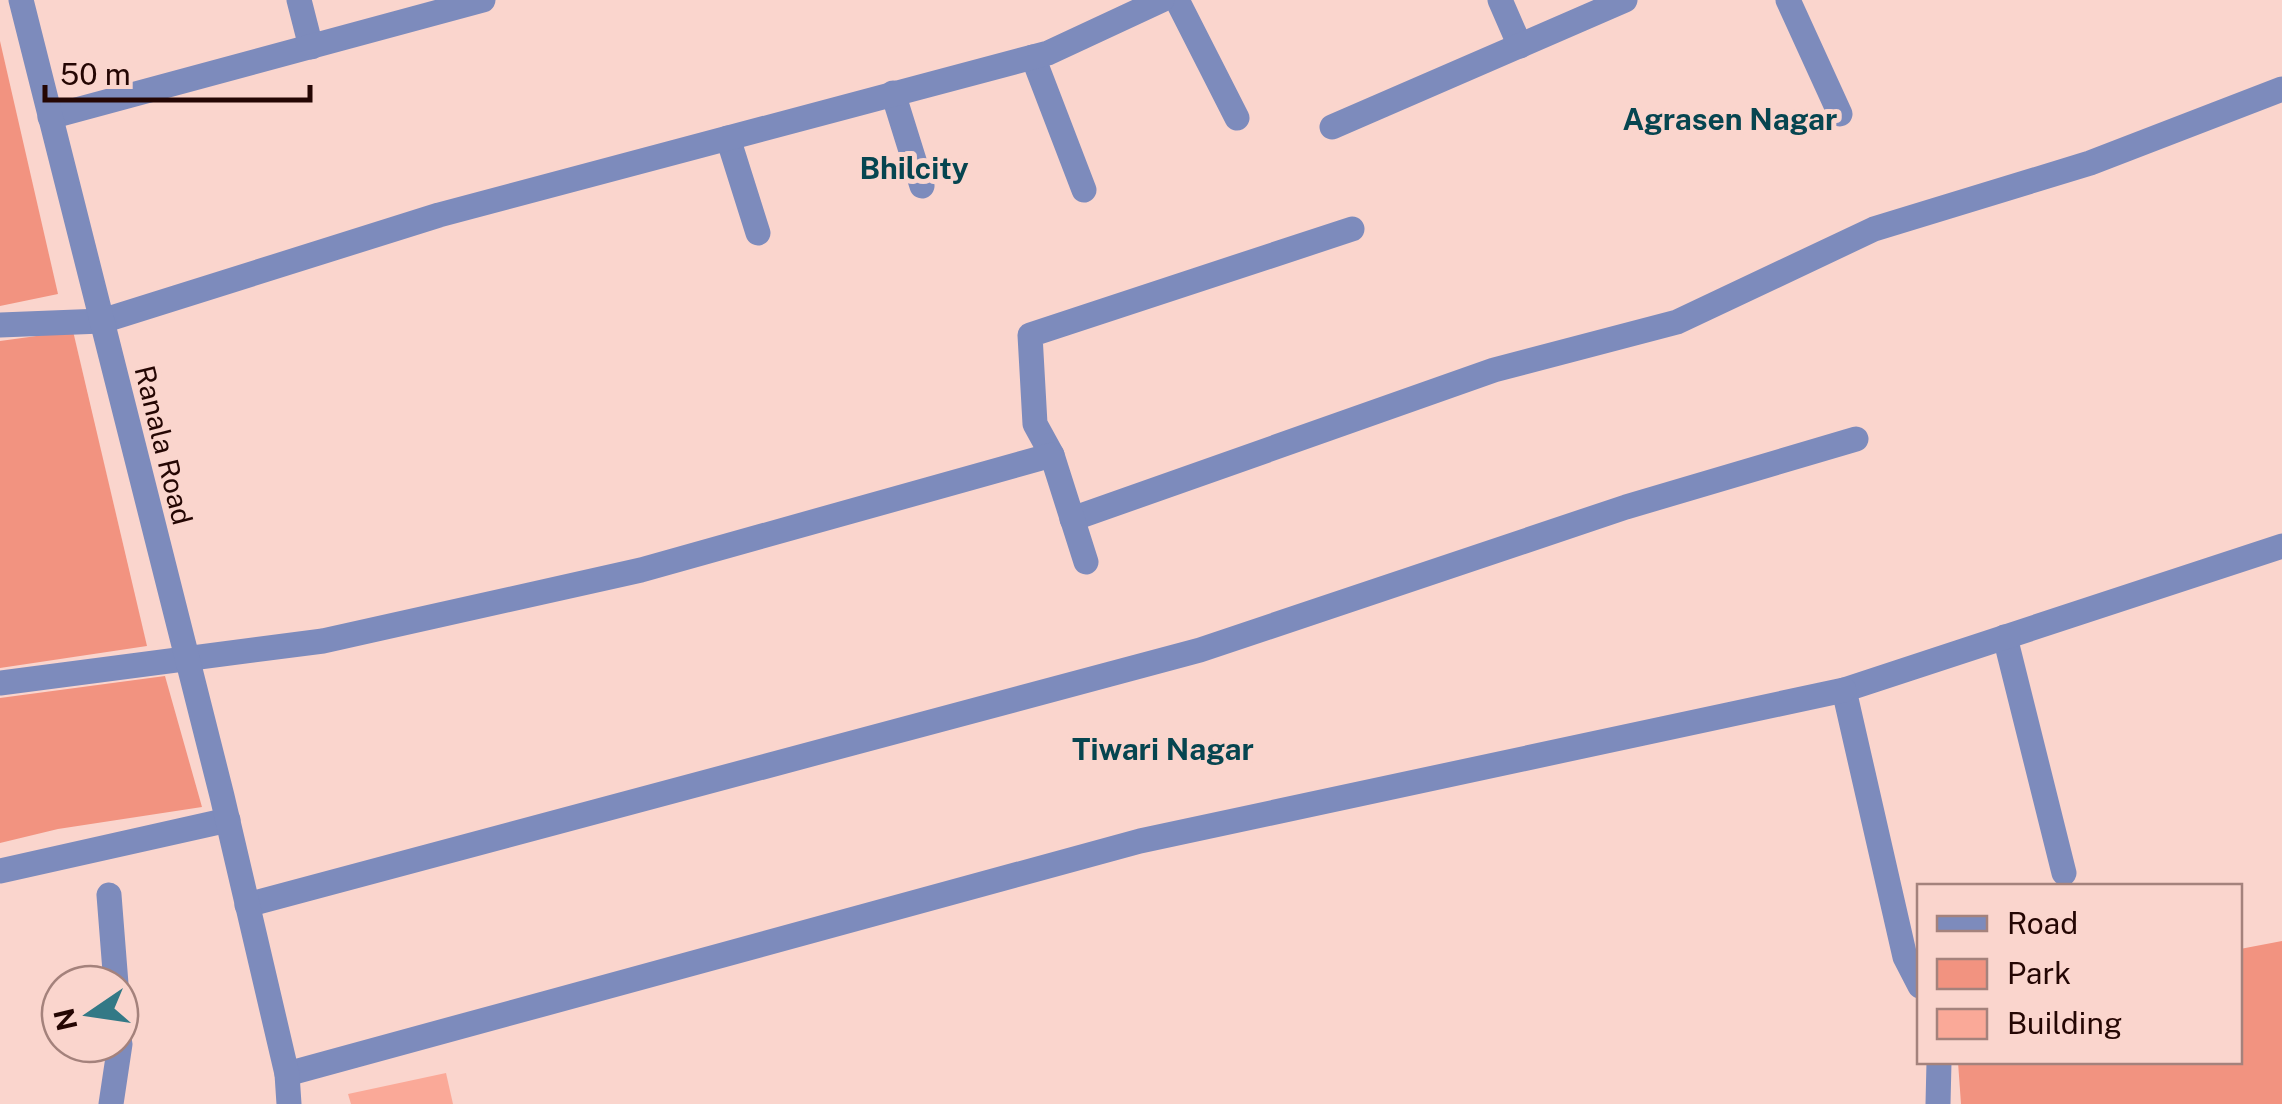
<svg xmlns="http://www.w3.org/2000/svg" width="2282" height="1104" font-family="'Public Sans',sans-serif">
	<style>
		.green { fill: #f29380 }
		.building { fill: #faa998 }
		.lines { fill: none; stroke-linecap: round; stroke-linejoin: round }
		.minor { stroke: #7d8bbc; stroke-width: 25 }
		.tertiary { stroke: #7d8bbc; stroke-width: 25 }
		.labels { text-anchor: middle; dominant-baseline: central; stroke-width: 10; stroke-linejoin: round; paint-order: stroke }
		.street-label { font-size: 28px; fill: #240603; stroke: #fad5cd }
		.neighbourhood-label { font-size: 30px; font-weight: bold; fill: #064550; stroke: #fad5cd }
	</style>
	<rect width="100%" height="100%" fill="#fad5cd"/>
	<g class="green">
		<path d="M0,41l58,253 -58,12z"/>
		<path d="M73,331l74,315 -147,22v-327z"/>
		<path d="M165,676l37,131 -144,22 -58,14v-145z"/>
		<path d="M2282,941v163h-321l-3,-42h282v-113z"/>
	</g>
	<path class="building" d="M446,1073l7,31h-102l-3,-10z"/>
	<g class="lines">
		<g class="minor">
			<path d="M299,0l12,47"/>
			<path d="M1177,0l60,118"/>
			<path d="M1500,0l20,46"/>
			<path d="M1788,0l52,114"/>
			<path d="M1033,57l51,133"/>
			<path d="M893,93l29,93"/>
			<path d="M50,117l433,-117"/>
			<path d="M1332,127l293,-127"/>
			<path d="M728,138l30,95"/>
			<path d="M0,325l102,-4 337,-106 609,-162 114,-53"/>
			<path d="M1052,455l-17,-31 -5,-89 322,-106"/>
			<path d="M1072,519l422,-149 183,-48 197,-93 216,-66 192,-74"/>
			<path d="M2005,637l59,236"/>
			<path d="M0,683l323,-42 318,-71 411,-115 34,107"/>
			<path d="M0,871l228,-51"/>
			<path d="M109,895l7,89"/>
			<path d="M247,905l953,-255 426,-143 230,-68"/>
			<path d="M1920,986l-15,-29 -61,-267 438,-144"/>
			<path d="M287,1074l853,-233 704,-151"/>
			<path d="M111,1104l9,-60"/>
			<path d="M1938,1104l1,-42"/>
		</g>
		<path class="tertiary" d="M21,0l201,796 65,278 2,30"/>
	</g>
	<g class="labels">
		<g class="street-label">
			<text transform="translate(164 445) rotate(76)">Ranala Road</text>
		</g>
		<g class="neighbourhood-label">
			<text x="1730" y="119">Agrasen Nagar</text>
			<text x="914" y="168">Bhilcity</text>
			<text x="1163" y="749">Tiwari Nagar</text>
		</g>
	</g>
	<rect x="1917" y="884" width="325" height="180" fill="#fad5cd" stroke="#a4827c" stroke-width="2.5"/>
	<rect x="1937" y="916" width="50" height="15" fill="#7d8bbc" stroke="#a4827c" stroke-width="2.5"/>
	<text x="2007" y="934" font-size="30" fill="#240603">Road</text>
	<rect x="1937" y="959" width="50" height="30" fill="#f29380" stroke="#a4827c" stroke-width="2.5"/>
	<text x="2007" y="984" font-size="30" fill="#240603">Park</text>
	<rect x="1937" y="1009" width="50" height="30" fill="#faa998" stroke="#a4827c" stroke-width="2.5"/>
	<text x="2007" y="1034" font-size="30" fill="#240603">Building</text>
	<g transform="translate(90 1014) rotate(257)"><circle r="48" fill="#fad5cd" stroke="#a4827c" stroke-width="2.5"/>
	<path d="M0-8L18 38L0 25L-18 38Z" fill="#337986"/>
	<text y="-15" font-size="28" font-weight="bold" text-anchor="middle" fill="#240603">N</text>
	</g>
	<path d="M45 85v15h265v-15" fill="none" stroke="#240603" stroke-width="5"/>
	<text x="60" y="85" font-size="30" fill="#240603" stroke="#fad5cd" stroke-width="8" paint-order="stroke">50 m</text>
</svg>
